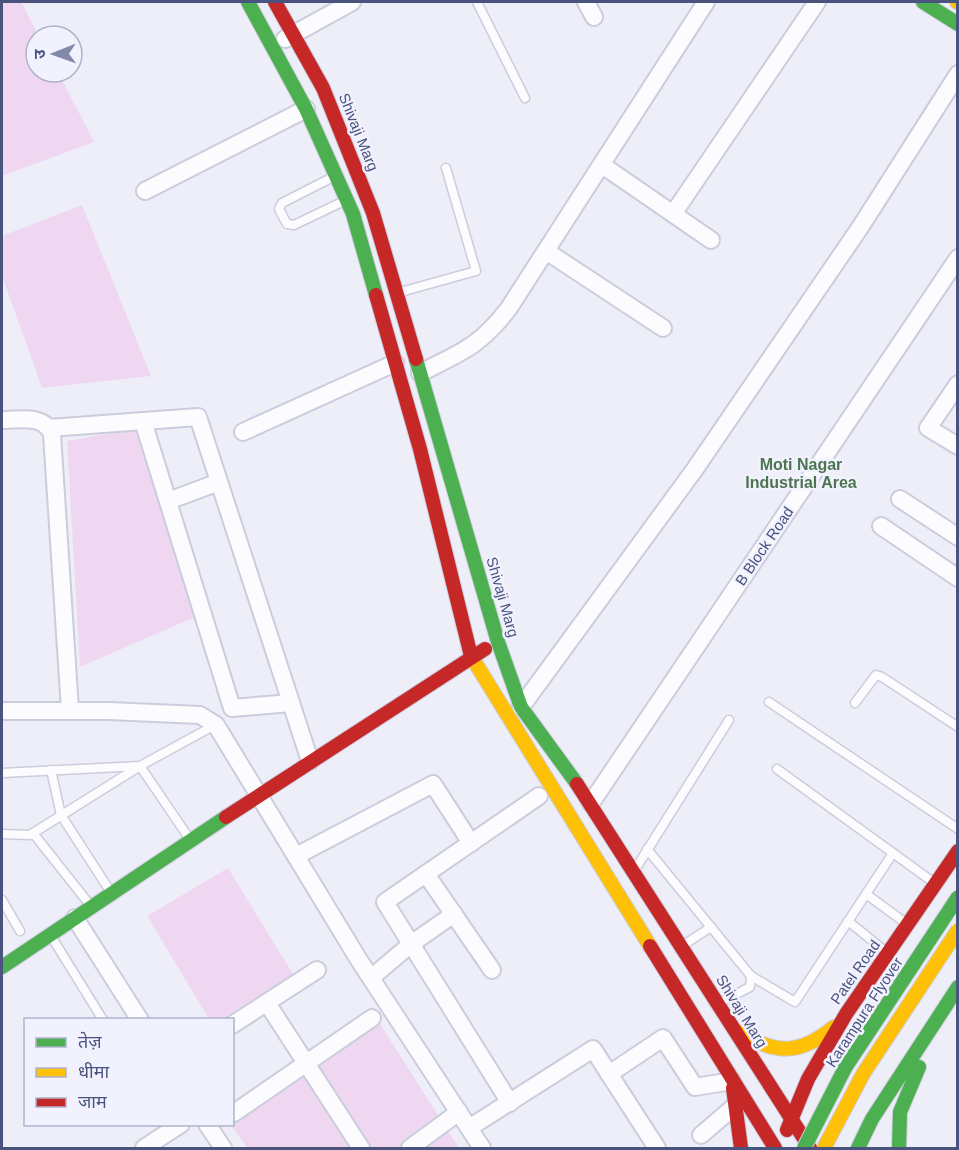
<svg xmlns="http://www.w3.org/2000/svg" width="959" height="1150" font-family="Helvetica,'Noto Sans Devanagari',sans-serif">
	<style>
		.green { fill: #efd7f2 }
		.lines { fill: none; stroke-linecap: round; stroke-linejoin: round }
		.lane-casing { stroke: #cbcddd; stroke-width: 11 }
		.street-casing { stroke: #cbcddd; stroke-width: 20 }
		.fast-casing { stroke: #cccdde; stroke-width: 16 }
		.slow-casing { stroke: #cccdde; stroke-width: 16 }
		.jam-casing { stroke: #cccdde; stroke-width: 16 }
		.lane { stroke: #fcfcfe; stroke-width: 8 }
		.street { stroke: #fcfcfe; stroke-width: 16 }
		.fast { stroke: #4caf50; stroke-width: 14 }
		.slow { stroke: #ffc107; stroke-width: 14 }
		.jam { stroke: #c62828; stroke-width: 14 }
		.fast-bridge-casing { stroke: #cccdde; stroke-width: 16; stroke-linecap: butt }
		.slow-bridge-casing { stroke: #cccdde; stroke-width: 16; stroke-linecap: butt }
		.fast-bridge { stroke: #4caf50; stroke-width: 14 }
		.slow-bridge { stroke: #ffc107; stroke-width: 14 }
		.labels { text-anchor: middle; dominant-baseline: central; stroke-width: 5; stroke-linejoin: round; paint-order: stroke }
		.street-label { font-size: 15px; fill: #49537d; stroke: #f2f2ff }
		.neighbourhood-label { font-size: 16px; font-weight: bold; fill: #4c7550; stroke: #f2f2ff }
	</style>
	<rect width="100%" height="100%" fill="#eeeef9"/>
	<g class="green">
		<path d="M2,2h19l18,34h-3v36h22l36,70 -92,34z"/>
		<path d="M82,205l69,171 -109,12 -40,-112v-40z"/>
		<path d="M140,428l55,189 -115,50 -13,-226z"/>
		<path d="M228,868l65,106 -71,45h-13l-62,-103z"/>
		<path d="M373,1013l86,135h-212l-16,-23 2,-17z"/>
	</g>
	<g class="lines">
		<g class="lane-casing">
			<g id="lane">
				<path d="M477,2l48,96"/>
				<path d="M335,176l-53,27 -3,6 8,15 7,1 50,-24"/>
				<path d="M397,293l79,-22 -30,-103"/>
				<path d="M769,702l189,127"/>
				<path d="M855,703l21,-28 6,2 76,50"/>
				<path d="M777,769l156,113"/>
				<path d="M51,770l10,45 49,76"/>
				<path d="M2,773l138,-7 75,-41"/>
				<path d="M33,833l57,72"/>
				<path d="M2,834l28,1 110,-69 49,72"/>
				<path d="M647,849l104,127 -1,11 -29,15"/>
				<path d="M636,868l93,-148"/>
				<path d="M866,894l41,30"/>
				<path d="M2,900l18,31"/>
				<path d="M848,921l37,30"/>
				<path d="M51,936l52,84"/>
				<path d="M685,944l26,-17"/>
				<path d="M751,976l44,26 98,-149"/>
			</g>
		</g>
		<g class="street-casing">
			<g id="street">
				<path d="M586,2l8,15"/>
				<path d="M285,39l67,-37"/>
				<path d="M602,165l109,75"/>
				<path d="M145,191l161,-82"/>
				<path d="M673,214l144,-212"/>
				<path d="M546,251l117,77"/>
				<path d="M420,373c42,-21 60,-27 89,-65l197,-306"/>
				<path d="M958,384l-30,44 30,18"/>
				<path d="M2,420c18,0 41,-6 50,14l18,276"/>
				<path d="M143,421l89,287 59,-5"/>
				<path d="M49,428l149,-11 112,344"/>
				<path d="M243,432l152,-69"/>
				<path d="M900,499l58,38"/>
				<path d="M168,501l51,-19"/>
				<path d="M881,526l77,52"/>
				<path d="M521,707l174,-238 166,-243 97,-152"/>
				<path d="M2,711h107l91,4 16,10 143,235 123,188"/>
				<path d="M591,803l367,-545"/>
				<path d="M296,856l137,-72 38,59"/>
				<path d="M426,874l66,96"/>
				<path d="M75,918l65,102"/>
				<path d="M371,978l40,-34 43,-30"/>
				<path d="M267,1003l94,145"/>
				<path d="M232,1025l85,-55"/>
				<path d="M609,1074l54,-36 32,49 37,-6"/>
				<path d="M510,1103l-125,-201 154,-106"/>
				<path d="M234,1113l138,-95"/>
				<path d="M207,1124l16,24"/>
				<path d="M469,1128l124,-79 64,99"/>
				<path d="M701,1135l35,-30"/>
				<path d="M144,1148l37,-24"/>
				<path d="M410,1148l49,-36"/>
			</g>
		</g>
		<g class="fast-casing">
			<g id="fast">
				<path d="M248,2l58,107 47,105 23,81"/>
				<path d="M923,2l35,22"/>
				<path d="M416,359l82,283 23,65 56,77"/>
				<path d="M2,967l224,-150"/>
				<path d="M858,1148l14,-29 86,-132"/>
				<path d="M899,1148l1,-36 19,-45"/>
			</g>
		</g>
		<g class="slow-casing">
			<g id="slow">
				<path d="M957,2h1"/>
				<path d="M471,656l179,290"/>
				<path d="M739,1032c37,23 61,23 95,-5"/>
			</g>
		</g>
		<g class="jam-casing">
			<g id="jam">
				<path d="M275,2l48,86 50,125 43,146"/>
				<path d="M376,295l44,154 51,207"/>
				<path d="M577,784l233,364"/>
				<path d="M226,817l259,-168"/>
				<path d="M650,946l125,202"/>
				<path d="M733,1088l8,60"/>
				<path d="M787,1130l21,-51 38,-65 112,-163"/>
			</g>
		</g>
		<use href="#lane" class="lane"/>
		<use href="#street" class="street"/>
		<use href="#fast" class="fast"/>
		<use href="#slow" class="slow"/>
		<use href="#jam" class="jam"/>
		<g class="fast-bridge-casing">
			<path id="fast-bridge" d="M804,1148l41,-80 113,-171"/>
		</g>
		<g class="slow-bridge-casing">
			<path id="slow-bridge" d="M824,1148l39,-74 95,-144"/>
		</g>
		<use href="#fast-bridge" class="fast-bridge"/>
		<use href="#slow-bridge" class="slow-bridge"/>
	</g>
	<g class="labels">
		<g class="street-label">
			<text transform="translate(359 132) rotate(68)">Shivaji Marg</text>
			<text transform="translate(764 546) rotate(-56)">B Block Road</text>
			<text transform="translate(503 597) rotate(74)">Shivaji Marg</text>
			<text transform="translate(855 972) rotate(-55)">Patel Road</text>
			<text transform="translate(742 1011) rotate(58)">Shivaji Marg</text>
			<text transform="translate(864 1012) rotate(-57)">Karampura Flyover</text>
		</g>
		<g class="neighbourhood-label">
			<text x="801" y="464">Moti Nagar<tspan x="801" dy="18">Industrial Area</tspan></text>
		</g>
	</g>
	<rect width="959" height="1150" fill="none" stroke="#49537d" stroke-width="6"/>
	<rect x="24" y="1018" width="210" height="108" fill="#f2f2ff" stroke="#aeb2cb" stroke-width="1.5"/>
	<rect x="36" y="1038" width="30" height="9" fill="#4caf50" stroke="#aeb2cb" stroke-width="1.5"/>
	<text x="78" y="1048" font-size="18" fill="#49537d">तेज़</text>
	<rect x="36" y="1068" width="30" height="9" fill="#ffc107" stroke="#aeb2cb" stroke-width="1.5"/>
	<text x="78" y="1078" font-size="18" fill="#49537d">धीमा</text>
	<rect x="36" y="1098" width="30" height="9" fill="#c62828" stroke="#aeb2cb" stroke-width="1.5"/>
	<text x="78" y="1108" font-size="18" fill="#49537d">जाम</text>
	<g transform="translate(54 54) rotate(269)"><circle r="28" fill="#f2f2ff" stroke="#aeb2cb" stroke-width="1.5"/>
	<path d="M0-4.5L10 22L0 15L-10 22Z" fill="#8389a8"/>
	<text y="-9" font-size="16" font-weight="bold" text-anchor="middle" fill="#49537d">उ</text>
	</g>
</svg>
